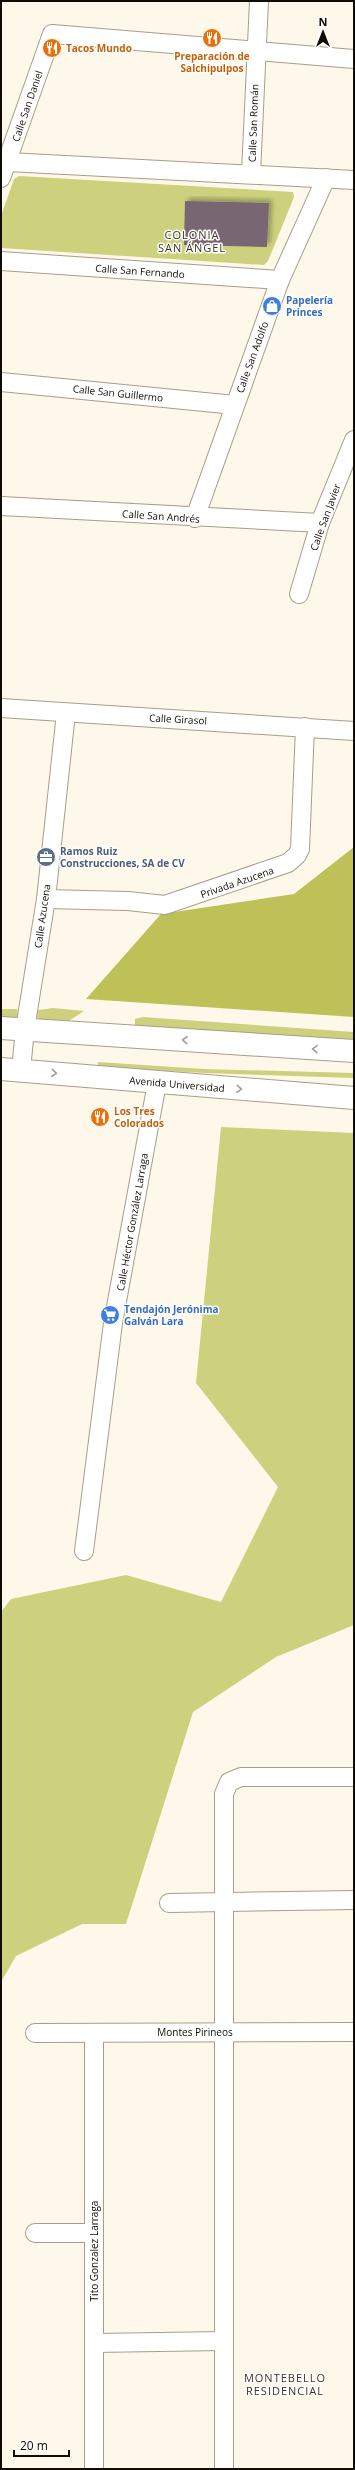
<svg xmlns="http://www.w3.org/2000/svg" width="355" height="2470" font-family="'Open Sans',sans-serif">
	<style>
		.green { fill: #cdd17d }
		.forest { fill: #bdc157 }
		.building { fill: #786673; filter: url(#shadow) }
		.lines { fill: none; stroke-linecap: round; stroke-linejoin: round }
		.street-casing { stroke: #a79e89; stroke-width: 20 }
		.primary-casing { stroke: #a79e89; stroke-width: 24 }
		.street { stroke: #fff; stroke-width: 18 }
		.primary { stroke: #fff; stroke-width: 22 }
		.oneway { stroke: #9f9e9b }
		.labels { text-anchor: middle; dominant-baseline: central; stroke-width: 3; stroke-linejoin: round; paint-order: stroke }
		.food-label { font-size: 10px; font-weight: bold; fill: #c56008; stroke: #fff; text-anchor: start }
		.street-label { font-size: 10px; fill: #0f0c05; stroke: #fff }
		.shop-label { font-size: 10px; font-weight: bold; fill: #366cbe; stroke: #fff; text-anchor: start }
		.service-label { font-size: 10px; font-weight: bold; fill: #4e5e75; stroke: #fff; text-anchor: start }
		.neighbourhood-label { font-size: 11px; letter-spacing: 1px; fill: #3d3523; stroke: #fff }
	</style>
	<defs>
		<filter id="shadow"><feDropShadow dx="3.5" dy="-3.5" stdDeviation="2" flood-color="#0004"/></filter>
	</defs>
	<rect width="100%" height="100%" fill="#fef8eb"/>
	<g class="green">
		<path d="M19,176l274,16 1,5 -26,64 -4,4 -263,-17v-32l13,-37z"/>
		<path d="M53,1008l31,3 -20,13 -22,-1 -5,-6 1,-7z"/>
		<path d="M1,1009h16l1,7 -4,4 -13,-1z"/>
		<path d="M143,1017l211,15v11l-215,-16 -4,-2v-6z"/>
		<path d="M98,1062l106,7 150,4v5l-150,-5 -106,-6z"/>
		<path d="M221,1127l133,6v492l-78,32 -83,55 -67,212h-44l-66,32 -15,26v-370l10,-13 115,-24 95,27 57,-115 -82,-104z"/>
	</g>
	<path class="forest" d="M354,847v170l-268,-18 75,-85 133,-20z"/>
	<path class="building" d="M185,201l84,2 -2,44 -83,-2z"/>
	<g class="lines">
		<g class="street-casing">
			<g id="street">
				<path d="M8,162l346,18"/>
				<path d="M251,173l8,-172"/>
				<path d="M1,178l51,-144 302,25"/>
				<path d="M1,261l279,19"/>
				<path d="M1,382l234,23"/>
				<path d="M1,506l319,17"/>
				<path d="M195,518l85,-238 46,-102"/>
				<path d="M299,594l21,-71 34,-83"/>
				<path d="M1,708l353,23"/>
				<path d="M46,899l82,2 37,4 123,-42 9,-8 3,-6 5,-122"/>
				<path d="M21,1070l4,-41 21,-130 20,-186"/>
				<path d="M84,1551l29,-228 44,-240"/>
				<path d="M169,1903l185,-3"/>
				<path d="M35,2033l319,-1"/>
				<path d="M94,2033v436"/>
				<path d="M35,2233h59"/>
				<path d="M94,2343l130,-2"/>
				<path d="M224,2469v-675l5,-12 12,-5h113"/>
			</g>
		</g>
		<g class="primary-casing">
			<g id="primary">
				<path d="M1,1028l353,23"/>
				<path d="M1,1069l353,29"/>
			</g>
		</g>
		<use href="#street" class="street"/>
		<use href="#primary" class="primary"/>
	</g>
	<defs><path id="oneway-chevron" d="M-2-3.5L2.5 0L-2 3.5" fill="none" stroke-width="1.6" stroke-linecap="round" stroke-linejoin="round"/></defs>
	<g class="oneway">
		<use href="#oneway-chevron" transform="translate(185 1040) rotate(-176)"/>
		<use href="#oneway-chevron" transform="translate(315 1049) rotate(-176)"/>
		<use href="#oneway-chevron" transform="translate(54 1073) rotate(5)"/>
		<use href="#oneway-chevron" transform="translate(239 1089) rotate(4)"/>
	</g>
	<defs>
		<g id="restaurant-disc" transform="scale(1)"><circle r="9.5" fill="#e8710a" stroke="#fff"/><path d="M-5-6h1v4h1v-4h1v4h1v-4h1v5L-1.5 .5V6h-2V.5L-5-1ZM5-6V6H3V1.5H1.5Q1.5-4 5-6Z" fill="#fff"/></g>
		<g id="shop-disc" transform="scale(1)"><circle r="9.5" fill="#3f7fe0" stroke="#fff"/><path d="M-5-2.5h2.3a2.7 3.5 0 0 1 5.4 0H5L5.5 6h-11ZM-1.5-2.5h3a1.5 2.3 0 0 0-3 0Z" fill="#fff"/></g>
		<g id="office-disc" transform="scale(1)"><circle r="9.5" fill="#5c6f8a" stroke="#fff"/><path d="M-6-3h4V-5.5h4V-3h4V5H-6ZM-1-4.5V-3h2v-1.5ZM-6 0V1H6V0Z" fill="#fff"/></g>
		<g id="supermarket-disc" transform="scale(1)"><circle r="9.5" fill="#3f7fe0" stroke="#fff"/><path d="M-6-5.5h2.5l.6 2H6L4.5 2H-2.5L-4.4-4H-6ZM-1.5 3.2a1.3 1.3 0 1 0 .1 0ZM3 3.2a1.3 1.3 0 1 0 .1 0Z" fill="#fff"/></g>
	</defs>
	<g fill-rule="evenodd">
		<use href="#restaurant-disc" x="212" y="38"/>
		<use href="#restaurant-disc" x="52" y="48"/>
		<use href="#shop-disc" x="272" y="306"/>
		<use href="#office-disc" x="46" y="857"/>
		<use href="#restaurant-disc" x="100" y="1117"/>
		<use href="#supermarket-disc" x="110" y="1315"/>
	</g>
	<g class="labels">
		<g class="food-label">
			<text x="66" y="48">Tacos Mundo</text>
			<text x="212" y="56" text-anchor="middle">Preparación de<tspan x="212" dy="12">Salchipulpos</tspan></text>
			<text x="114" y="1111">Los Tres<tspan x="114" dy="12">Colorados</tspan></text>
		</g>
		<g class="street-label">
			<text transform="translate(27 106) rotate(-71)">Calle San Daniel</text>
			<text transform="translate(253 123) rotate(-88)">Calle San Román</text>
			<text transform="translate(140 271) rotate(4)">Calle San Fernando</text>
			<text transform="translate(252 357) rotate(-70)">Calle San Adolfo</text>
			<text transform="translate(118 393) rotate(6)">Calle San Guillermo</text>
			<text transform="translate(161 516) rotate(4)">Calle San Andrés</text>
			<text transform="translate(325 517) rotate(-70)">Calle San Javier</text>
			<text transform="translate(178 719) rotate(3)">Calle Girasol</text>
			<text transform="translate(237 882) rotate(-19)">Privada Azucena</text>
			<text transform="translate(42 916) rotate(-82)">Calle Azucena</text>
			<text transform="translate(177 1084) rotate(5)">Avenida Universidad</text>
			<text transform="translate(132 1222) rotate(-80)">Calle Héctor González Larraga</text>
			<text x="195" y="2032">Montes Pirineos</text>
			<text transform="translate(94 2251) rotate(-90)">Tito Gonzalez Larraga</text>
		</g>
		<g class="shop-label">
			<text x="286" y="300">Papelería<tspan x="286" dy="12">Princes</tspan></text>
			<text x="124" y="1309">Tendajón Jerónima<tspan x="124" dy="12">Galván Lara</tspan></text>
		</g>
		<g class="service-label">
			<text x="60" y="851">Ramos Ruiz<tspan x="60" dy="12">Construcciones, SA de CV</tspan></text>
		</g>
		<g class="neighbourhood-label">
			<text x="192" y="234">COLONIA<tspan x="192" dy="13">SAN ÁNGEL</tspan></text>
			<text x="285" y="2377">MONTEBELLO<tspan x="285" dy="13">RESIDENCIAL</tspan></text>
		</g>
	</g>
	<rect width="355" height="2470" fill="none" stroke="#0f0c05" stroke-width="4"/>
	<g transform="translate(323 32)" stroke="#ffffff" stroke-width="3" paint-order="stroke">
	<path d="M0-3L7 15L0 10L-7 15Z" fill="#0f0c05"/>
	<text y="-6" font-size="11" font-weight="bold" text-anchor="middle" fill="#0f0c05">N</text>
	</g>
	<path d="M14 2450v6h55v-6" fill="none" stroke="#0f0c05" stroke-width="2"/>
	<text x="20" y="2450" font-size="12" fill="#0f0c05" stroke="#ffffff" stroke-width="3" paint-order="stroke">20 m</text>
</svg>
